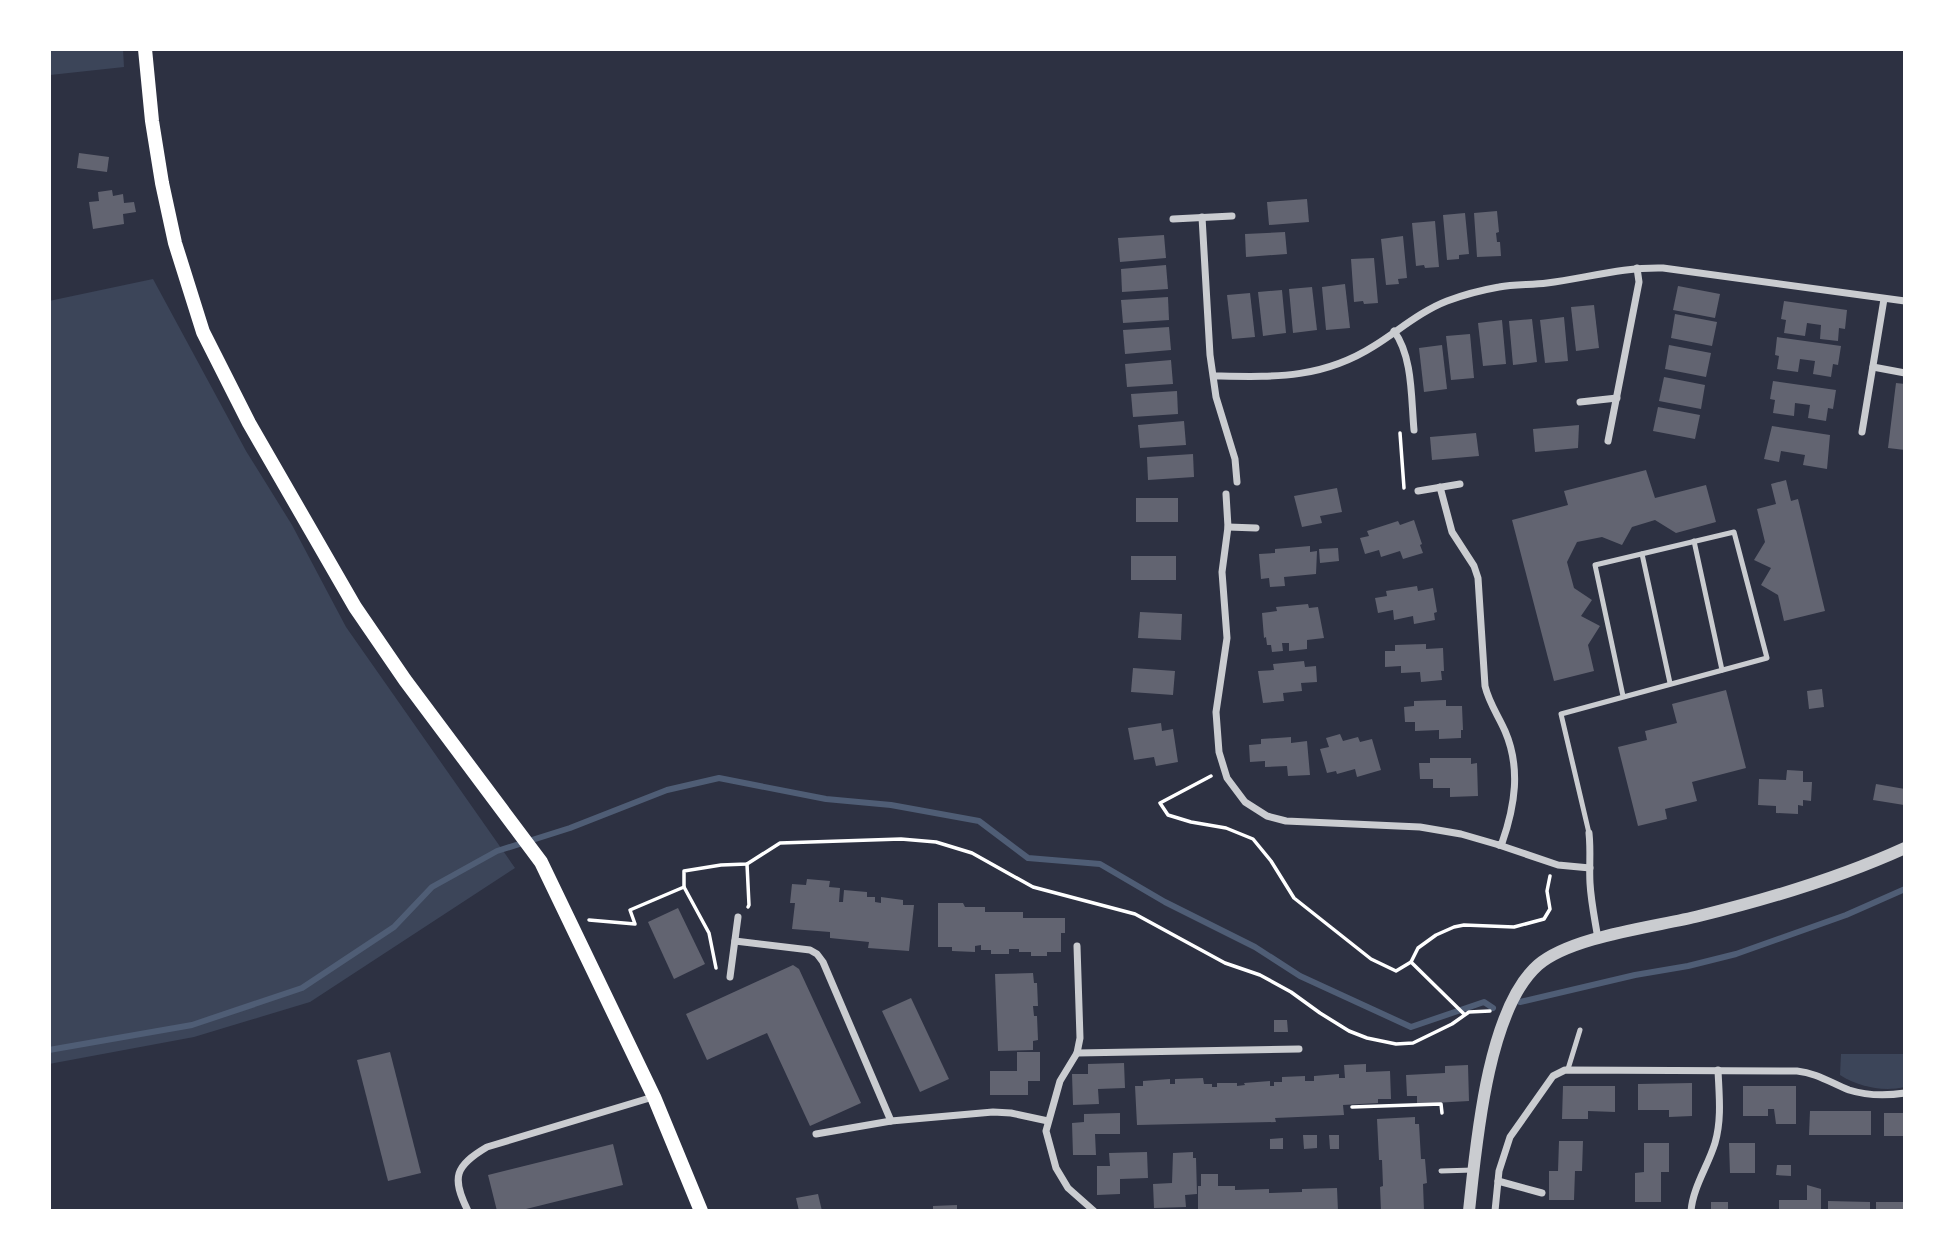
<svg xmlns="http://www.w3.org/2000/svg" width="1954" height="1260" font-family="'Titillium Web',sans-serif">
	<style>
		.green { fill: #3c4559 }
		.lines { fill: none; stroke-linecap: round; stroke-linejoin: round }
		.stream { stroke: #4f5d75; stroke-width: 6 }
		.building { fill: #626471 }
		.path { stroke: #fff; stroke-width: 3.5 }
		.service { stroke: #caccd0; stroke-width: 5 }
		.minor { stroke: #caccd0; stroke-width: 7 }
		.tertiary { stroke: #caccd0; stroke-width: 12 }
		.secondary { stroke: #fff; stroke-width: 14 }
	</style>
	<rect width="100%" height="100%" fill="#2d3142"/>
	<g class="green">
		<path d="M49,49h74l1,18 -74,8z"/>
		<path d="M153,279l93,172 46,74 54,102 169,241 -205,134 -116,35 -145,27v-763z"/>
		<path d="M1841,1054h64v33c-22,5 -46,0 -65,-12z"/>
	</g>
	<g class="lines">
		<g class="stream">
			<path d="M1520,1002l115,-27 53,-9 48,-12 110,-39 59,-26"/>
			<path d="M49,1050l143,-25 110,-37 92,-61 38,-40 65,-36 73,-23 97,-38 52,-12 107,21 65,6 88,16 49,37 72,6 65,38 90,45 45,29 111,51 73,-25 9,6"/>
		</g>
	</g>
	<g class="building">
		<path d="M79,153l30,4 -2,15 -30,-4z"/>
		<path d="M112,190l1,6 10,-2 1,9 10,-1 2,10 -13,2 1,10 -31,5 -4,-27 10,-1 -1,-9z"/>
		<path d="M1307,199l2,23 -40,3 -2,-23z"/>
		<path d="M1497,211l2,21 -3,1 1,9h3l1,14 -24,1 -3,-44z"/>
		<path d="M1465,213l4,41 -10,1v4l-12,1 -4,-45z"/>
		<path d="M1435,221l4,46 -14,1 -1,-3 -8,1 -4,-43z"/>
		<path d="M1285,232l2,22 -41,3 -1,-23z"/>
		<path d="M1164,235l2,23 -46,4 -2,-24z"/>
		<path d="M1403,236l4,42 -9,1 1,5 -13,1 -5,-46z"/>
		<path d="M1374,258l4,45 -14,1 -1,-3 -9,1 -3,-43z"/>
		<path d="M1166,265l2,24 -46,3 -1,-23z"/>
		<path d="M1345,284l5,44 -24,2 -4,-43z"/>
		<path d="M1678,286l42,8 -5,24 -42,-8z"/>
		<path d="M1312,287l5,43 -24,3 -4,-44z"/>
		<path d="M1282,290l4,43 -23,3 -5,-44z"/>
		<path d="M1250,293l5,44 -23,2 -5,-44z"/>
		<path d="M1168,297l1,23 -46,3 -2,-23z"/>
		<path d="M1784,301l63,9 -2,19 -6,-1 -1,13 -18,-2 1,-14 -14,-2 -2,13 -21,-3 2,-13 -5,-1z"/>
		<path d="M1594,305l5,43 -23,3 -5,-44z"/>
		<path d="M1675,314l42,8 -5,24 -41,-8z"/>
		<path d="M1564,317l4,44 -23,2 -5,-43z"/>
		<path d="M1532,319l5,43 -24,3 -4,-44z"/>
		<path d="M1502,320l4,44 -23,2 -5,-43z"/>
		<path d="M1169,327l2,23 -46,4 -2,-24z"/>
		<path d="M1470,334l4,44 -23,2 -5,-44z"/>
		<path d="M1777,337l64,9 -3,19 -5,-1 -2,13 -18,-3 2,-13 -15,-2 -2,13 -21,-3 2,-13 -4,-1z"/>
		<path d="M1442,345l5,44 -23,3 -5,-44z"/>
		<path d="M1669,345l42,8 -5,24 -41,-8z"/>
		<path d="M1171,360l2,24 -46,3 -2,-23z"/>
		<path d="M1664,377l41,8 -4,24 -42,-8z"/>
		<path d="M1773,381l63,9 -3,19 -5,-1 -2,13 -18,-3 2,-13 -15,-2 -1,13 -21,-3 2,-13 -5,-1z"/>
		<path d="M1896,383l9,1v66l-17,-2z"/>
		<path d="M1177,391l1,23 -45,3 -2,-23z"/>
		<path d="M1658,407l42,8 -5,24 -42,-8z"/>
		<path d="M1184,421l2,24 -46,3 -2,-23z"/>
		<path d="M1579,425l-1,23 -43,4 -2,-23z"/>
		<path d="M1772,426l58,9 -3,34 -24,-4 2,-10 -24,-4 -2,11 -15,-3z"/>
		<path d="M1476,433l3,23 -47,4 -2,-23z"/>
		<path d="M1193,454l1,23 -46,3 -1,-23z"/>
		<path d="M1646,470l9,28 51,-13 10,37 -40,11 -21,-13 -23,7 -10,18 -20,-8 -25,5 -10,20 7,26 18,12 -11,16 19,10 -12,19 6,26 -40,10 -42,-161 56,-15 -4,-14z"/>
		<path d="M1786,480l5,21 7,-2 27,112 -41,10 -6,-26 -17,-10 10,-17 -17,-8 11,-18 -8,-33 19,-5 -5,-20z"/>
		<path d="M1337,488l5,24 -22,4 2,7 -20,4 -8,-31z"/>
		<rect x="1136" y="498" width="42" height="24"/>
		<path d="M1414,520l8,24 -2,1 3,8 -20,6 -3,-8 -19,6 -2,-7 -14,4 -5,-16 9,-2 -2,-5 31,-10 2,4z"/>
		<path d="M1310,546v6l7,-1 -1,23 -32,3 1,9 -15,1 -1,-9 -8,1 -2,-25 16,-1v-4z"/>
		<path d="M1338,548l1,13 -19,2 -1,-14z"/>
		<rect x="1131" y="556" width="45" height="24"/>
		<path d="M1417,586l1,5 15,-3 4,24 -3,1 1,7 -21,4 -1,-8 -19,4 -1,-10 -15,3 -3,-15 12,-2 -1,-5z"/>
		<path d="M1308,604l1,4 9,-1 6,31 -17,2v9l-18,2v-8h-7l1,8 -11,1 -1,-7h-4l-1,-8 -2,1 -2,-25 15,-2 -1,-4z"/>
		<path d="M1140,612l42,2 -1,26 -43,-2z"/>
		<path d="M1426,644v5l17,-1 1,23h-3l1,9 -21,2 -1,-10 -19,1v-7l-16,1v-16h10v-6z"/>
		<path d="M1304,661l1,6 11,-1 1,16 -16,1 1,8 -19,2 1,8 -21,2 -5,-32 16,-1 -1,-6z"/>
		<path d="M1133,668l42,3 -2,24 -42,-3z"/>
		<path d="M1822,689l2,18 -15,2 -2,-18z"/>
		<path d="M1726,690l20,78 -54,14 5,19 -32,8 2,10 -29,7 -20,-79 29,-7 -2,-9 32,-8 -5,-19z"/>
		<path d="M1446,700v6h16l1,24h-2v8l-22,1v-9l-24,1v-9h-10l-1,-15 10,-1v-5z"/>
		<path d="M1161,723l1,8 11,-2 5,33 -22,4 -2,-9 -20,3 -6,-32z"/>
		<path d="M1340,734l3,7 15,-4 2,5 12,-3 9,31 -24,7 -2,-8 -18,5 -1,-3 -9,2 -7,-24 9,-2 -3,-9z"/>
		<path d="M1291,737v6l16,-2 3,34 -22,1 -1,-10 -22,1v-6l-15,1 -1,-17 12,-1v-5z"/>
		<path d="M1430,758h41v6l6,-1 1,33 -28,1v-9h-17v-9h-13l-1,-16h11z"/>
		<path d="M1787,770l16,1v11h9l-1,19 -8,-1v6l-5,-1v9l-22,-1v-7l-18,-1 1,-26 27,1z"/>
		<path d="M1876,784l29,5 -1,16 -31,-5z"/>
		<path d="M807,879l23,2 -1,6 11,1 -1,14h4l1,-12 23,2v5h8v5l6,1v-6l22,3v5h11l-5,46 -41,-3 1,-6 -39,-4v-6l-38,-3 3,-26h-5l2,-19 14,1z"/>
		<path d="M938,903h25l2,4h20v5h38v6h42v15h-4v19h-14v4h-16v-4h-12v-3h-10v5h-18v-4h-10v-5l-6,1v6l-23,-1v-4h-14z"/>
		<path d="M678,908l27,56 -31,15 -26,-57z"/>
		<path d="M793,965l6,4 62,134 -51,23 -43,-93 -60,27 -21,-46z"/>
		<path d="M1033,973l1,10h3l1,23h-5l1,10h3l1,24 -5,1v9l-35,1 -3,-77z"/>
		<path d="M911,998l38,81 -29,13 -38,-81z"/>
		<path d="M1274,1020h13l1,12h-14z"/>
		<path d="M390,1052l31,121 -33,8 -31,-121z"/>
		<path d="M1017,1052h23v29h-12v14h-38v-24h27z"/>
		<path d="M1124,1063l1,25 -27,1 1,15 -26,1 -1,-31h16v-10z"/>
		<path d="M1366,1064v8l24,-1 1,28h-13v4l-35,2 1,10 -69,3 1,4 -139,3 -2,-39h8v-5l27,-2v5h5v-5l28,-1 1,6h8v3h5v-4h20v3l8,-1 -1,-2 26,-2v5h4v-4h8v-5l23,-1v5h9v-5l25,-2v4h6l-1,-13z"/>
		<path d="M1468,1065l1,36 -52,3v-8h-10l-1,-21 39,-2v-7z"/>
		<path d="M1692,1083v33l-23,1v-7h-31v-26z"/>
		<path d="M1563,1086h52v26l-27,-1v8h-26z"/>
		<path d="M1743,1086h53v38h-20l-2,-15h-6v7h-25z"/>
		<path d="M1810,1111h61v24h-62z"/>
		<path d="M1120,1113v21h-25l1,21h-23l-1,-32 12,-1v-8z"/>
		<rect x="1884" y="1113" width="21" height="23"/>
		<path d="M1415,1117v7h4l2,35h4l2,24 -4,1 1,27h-43l-1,-24 3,-1 -1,-26h-3l-2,-41z"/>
		<path d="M1303,1135h14v13l-13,1z"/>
		<path d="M1329,1135h10v14h-9z"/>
		<path d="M1283,1138v11h-13v-10z"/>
		<path d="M1559,1141h24l-1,30h-7l-1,29h-25v-29h9z"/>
		<path d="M1644,1143h25v29h-8v30h-26v-29l9,-1z"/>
		<path d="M1729,1143h26v30h-25z"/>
		<path d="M613,1144l10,41 -105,26h-21l-9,-36z"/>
		<path d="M1147,1152l1,26 -28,1v15l-23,1v-29h13l-1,-13z"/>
		<path d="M1193,1152v6h3l1,36 -12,1 1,12 -32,1 -1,-24 19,-1 1,-30z"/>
		<path d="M1777,1165h14v11l-15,-1z"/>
		<path d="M1201,1174h17v12h17v4l34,-1v4l33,-1v-3l35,-1 1,23h-140v-25h3z"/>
		<path d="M1807,1185l14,4v22h-42v-11h28z"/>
		<path d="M818,1194l4,17h-23l-3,-13z"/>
		<path d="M1828,1201l42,1v9h-42z"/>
		<rect x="1711" y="1202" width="17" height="9"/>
		<rect x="1876" y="1202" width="29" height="9"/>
		<path d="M957,1205v6h-24v-5z"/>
	</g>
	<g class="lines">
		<g class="path">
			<path d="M1400,433l4,55"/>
			<path d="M1211,776l-51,27 8,12 23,7 35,6 27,11 18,22 23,37 77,61 25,12 15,-9 7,-14 18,-13 18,-8 10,-2 50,2 30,-8 6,-10 -3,-18 3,-15"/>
			<path d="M747,864l2,41 -1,2"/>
			<path d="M589,920l46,4 -5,-14 54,-23"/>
			<path d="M1411,962l53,52"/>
			<path d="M716,968l-7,-35 -25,-46v-16l37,-6 26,-1 33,-21 121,-4 35,3 36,11 61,34 102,27 90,49 35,12 31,17 29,21 29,18 18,7 29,6 17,-1 39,-19 17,-12 21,-1"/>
			<path d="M1352,1107l89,-3 1,9"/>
		</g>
		<g class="service">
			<path d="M1694,541l28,129"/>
			<path d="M1642,554l28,129"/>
			<path d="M1589,833l-28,-119 206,-56 -33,-126 -139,33 28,131"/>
			<path d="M1568,1069l12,-39"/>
			<path d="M1441,1171l32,-1"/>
		</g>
		<g class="minor">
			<path d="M1202,217l8,138 6,42 19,62 2,23"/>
			<path d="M1173,219l59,-3"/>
			<path d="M1394,331c19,26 17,67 20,99"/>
			<path d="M1873,367l32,6"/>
			<path d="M1215,376c60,1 107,3 159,-30 24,-15 47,-35 73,-45 16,-6 35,-11 52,-14 15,-3 32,-2 48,-4 39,-5 76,-16 116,-15l242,33"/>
			<path d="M1580,402l37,-4"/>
			<path d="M1862,432l22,-133"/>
			<path d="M1608,441l31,-159 -2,-14"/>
			<path d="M1440,487l12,45 22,34 4,12 7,108c4,17 13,29 20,45 16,37 10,75 -3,112l-3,2"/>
			<path d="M1418,491l42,-7"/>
			<path d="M1226,494l2,33 -6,45 5,66 -11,74 3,40 8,26 18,24 22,14 19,5 134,6 41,7 38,11 59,20 32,3"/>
			<path d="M1228,527l28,1"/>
			<path d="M1589,833c2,19 0,33 1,50 1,19 5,37 8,56"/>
			<path d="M735,941l75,9 7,4 6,8 68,159"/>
			<path d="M1077,946l3,92 -3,15 -17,28 -14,50 10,37 12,20 26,23"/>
			<path d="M730,977l8,-60"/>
			<path d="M1077,1053l222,-4"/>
			<path d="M816,1134l75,-13 102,-9 18,1 37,8"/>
			<path d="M1498,1181l44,12"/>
			<path d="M468,1211c-17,-34 -13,-45 19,-64l166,-50"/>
			<path d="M1495,1211l4,-40 11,-34 43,-61 12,-6 232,1c20,2 34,12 52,19 19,6 37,6 56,3"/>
			<path d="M1691,1211c2,-24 17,-45 24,-68 7,-24 4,-49 3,-73"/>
		</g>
		<path class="tertiary" d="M1469,1211c7,-65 18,-201 69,-246 34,-29 117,-38 161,-49 70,-17 140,-38 206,-68"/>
		<path class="secondary" d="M145,49l7,72 10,62 13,60 28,89 46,91 106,184 50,73 136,182 113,235 47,114"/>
	</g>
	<rect width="1954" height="1260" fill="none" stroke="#ffffff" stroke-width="102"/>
</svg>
